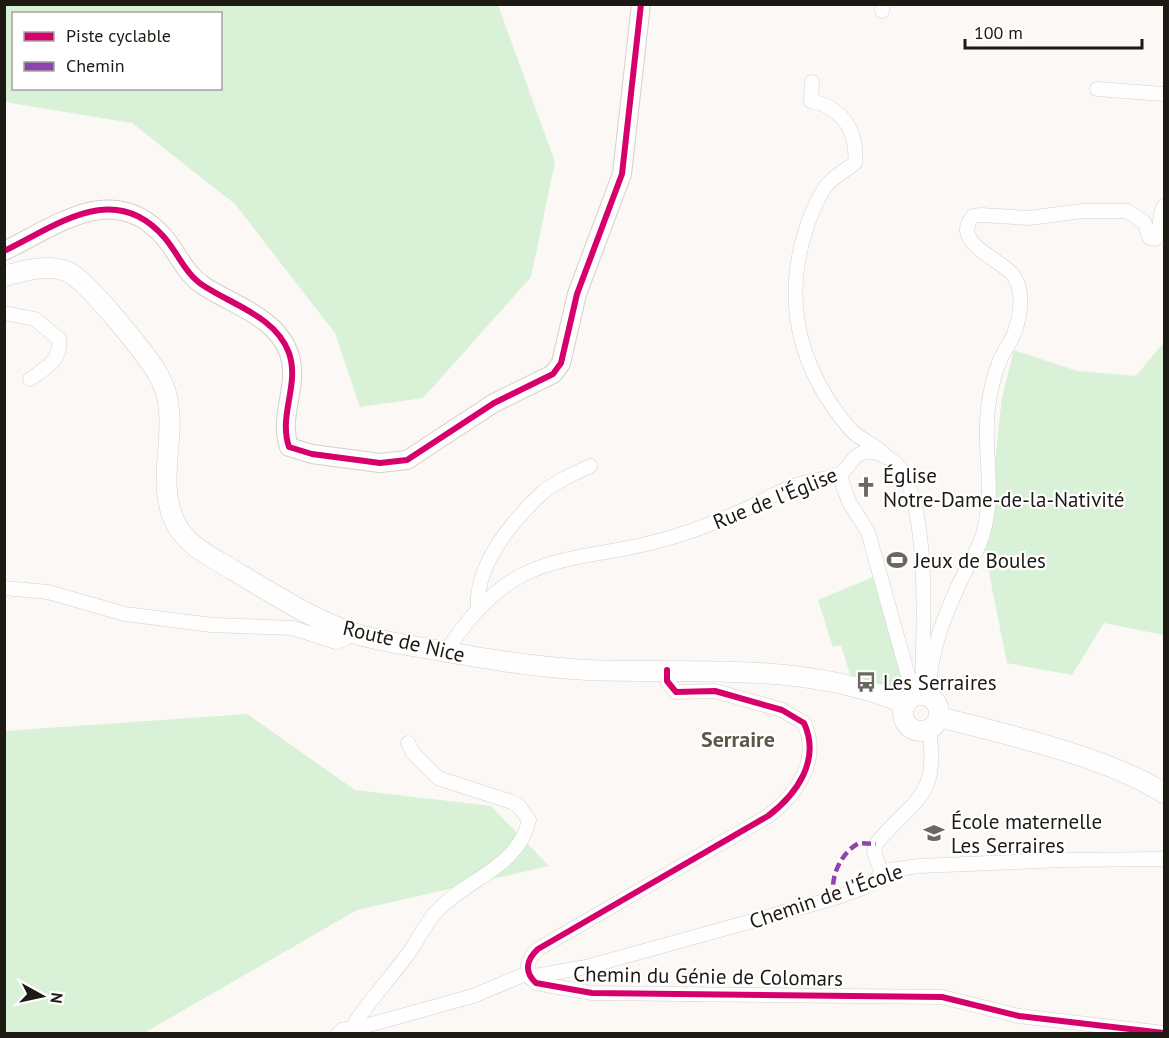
<svg xmlns="http://www.w3.org/2000/svg" width="1169" height="1038" font-family="'PT Sans',sans-serif">
	<style>
		.green { fill: #d8f1d7; fill-rule: evenodd }
		.lines { fill: none; stroke-linecap: round; stroke-linejoin: round }
		.minor-casing { stroke: #d4d0cc; stroke-width: 15 }
		.tertiary-casing { stroke: #d4d0cc; stroke-width: 20 }
		.secondary-casing { stroke: #d4d0cc; stroke-width: 21 }
		.minor { stroke: #fefefe; stroke-width: 14 }
		.tertiary { stroke: #fefefe; stroke-width: 18 }
		.secondary { stroke: #fefefe; stroke-width: 20 }
		.quiet { stroke: #8e44ad; stroke-width: 4.5; stroke-dasharray: 9 4.5; stroke-linecap: butt }
		.cycleway-casing { stroke: #fff; stroke-width: 10 }
		.cycleway { stroke: #d6006c; stroke-width: 6 }
		.labels { text-anchor: middle; dominant-baseline: central; stroke-width: 4.5; stroke-linejoin: round; paint-order: stroke }
		.poi-label { font-size: 21px; fill: #1d1913; stroke: #fff; text-anchor: start }
		.street-label { font-size: 21px; fill: #1d1913; stroke: #fff }
		.neighbourhood-label { font-size: 22px; font-weight: bold; fill: #605648; stroke: #fff }
	</style>
	<rect width="100%" height="100%" fill="#fbf8f5"/>
	<g class="green">
		<path d="M4,5h494l57,157 -24,115 -108,121 -63,9 -25,-74 -100,-129 -103,-81 -127,-21zM14,14h206v74h-206z"/>
		<path d="M1164,342v293l-60,-12 -32,52 -65,-12 -22,-110 17,-156 12,-47 63,21 59,5z"/>
		<path d="M873,577l33,113 -2,2 -53,-14 -10,-33 -8,2 -15,-47z"/>
		<path d="M247,714l108,76 136,16 58,60 -192,44 -213,123 -139,1v-303z"/>
	</g>
	<g class="lines">
		<g class="minor-casing">
			<g id="minor">
				<path d="M882,11l1,-7"/>
				<path d="M812,82l-1,19c32,6 47,32 44,62 -9,7 -22,14 -29,23 -10,14 -17,33 -22,50 -21,71 -2,138 47,194 9,10 24,14 33,24"/>
				<path d="M1097,89l67,5"/>
				<path d="M4,313l31,6 24,20c3,21 -14,30 -29,40"/>
				<path d="M839,474l10,28 19,30 46,165"/>
				<path d="M4,588l44,4 77,22 87,11 81,3 43,14 9,-3 5,-7"/>
				<path d="M478,609c-4,-42 34,-88 63,-115 14,-12 32,-20 49,-28"/>
				<path d="M446,652c19,-30 44,-60 76,-77 39,-20 86,-21 128,-32 31,-7 64,-20 94,-33 18,-8 34,-19 53,-25 14,-5 31,-5 44,-12 8,-5 11,-16 19,-19 9,-5 21,-1 30,5 43,27 33,181 32,228"/>
				<path d="M667,670v11l9,11 39,-1 67,19 22,13c17,37 -7,71 -36,93l-230,133c-12,11 -14,23 -2,34l56,10 350,4 77,19 145,17"/>
				<path d="M929,697c-1,-43 16,-83 34,-121 7,-15 18,-30 21,-46 11,-43 -1,-80 4,-122 2,-16 6,-33 12,-48 5,-11 13,-21 16,-32 5,-16 8,-39 -3,-53 -12,-16 -63,-32 -40,-59l8,-1 48,3 53,-7h45l17,11 6,16 5,1c8,-9 2,-22 9,-33"/>
				<path d="M882,875l-8,-24 2,-7c36,-45 64,-44 53,-114"/>
				<path d="M529,977l57,-10 249,-69 28,-10 28,-18 28,-4 144,-6 101,-1"/>
				<path d="M356,1028l-1,-5c17,-26 38,-48 56,-73 9,-14 17,-31 29,-42 30,-30 79,-42 89,-88l-11,-15 -9,-4 -71,-23 -25,-25 -5,-10"/>
				<path d="M338,1034l4,-4 23,-4 108,-30 55,-23"/>
			</g>
		</g>
		<g class="tertiary-casing">
			<path id="tertiary" d="M4,251c54,-26 110,-71 160,-14 14,16 21,37 40,49 29,19 72,31 85,67 11,32 -11,62 0,94l23,7 68,9 27,-3 87,-57 59,-29 8,-11 16,-69 45,-120 19,-170"/>
		</g>
		<g class="secondary-casing">
			<g id="secondary">
				<path d="M4,276c20,-5 41,-12 62,-5 19,6 81,84 93,105 4,8 8,16 9,26 7,39 -11,79 6,118 11,25 36,36 59,50 37,22 78,49 120,63 21,7 44,10 66,14 55,10 112,20 168,23 108,4 217,-9 319,34"/>
				<circle cx="921" cy="713" r="18"/>
				<path d="M939,717c67,17 168,40 225,76"/>
			</g>
		</g>
		<use href="#minor" class="minor"/>
		<use href="#tertiary" class="tertiary"/>
		<use href="#secondary" class="secondary"/>
		<path class="quiet" d="M835,898c-7,-18 6,-46 24,-55l17,1"/>
		<g class="cycleway-casing">
			<g id="cycleway">
				<path d="M4,251c54,-26 110,-71 160,-14 14,16 21,37 40,49 29,19 72,31 85,67 11,32 -11,62 0,94l23,7 68,9 27,-3 87,-57 59,-29 8,-11 16,-69 45,-120 19,-170"/>
				<path d="M667,670v11l9,11 39,-1 67,19 22,13c17,37 -7,71 -36,93l-230,133c-12,11 -14,23 -2,34l56,10 350,4 77,19 145,17"/>
			</g>
		</g>
		<use href="#cycleway" class="cycleway"/>
	</g>
	<defs>
		<g id="church-bare" transform="scale(1.62)"><path d="M-1.2-6h2.4v3.5h3.3v2.4h-3.3V6h-2.4V-.1h-3.3v-2.4h3.3Z" fill="#6b6762" stroke="#fff" stroke-width="2.5" paint-order="stroke"/></g>
		<g id="stadium-bare" transform="scale(1.62)"><path d="M0-5a6.5 5 0 1 0 0 10a6.5 5 0 1 0 0-10ZM-3.5-1.8h7v3.6h-7Z" fill="#6b6762" stroke="#fff" stroke-width="2.5" paint-order="stroke"/></g>
		<g id="bus-bare" transform="scale(1.62)"><path d="M-5-6H5V4H4V6H2V4H-2V6H-4V4H-5ZM-3.5-4V0h7V-4ZM-3.5 1.2v1.5H-2V1.2ZM2 1.2v1.5H3.5V1.2Z" fill="#6b6762" stroke="#fff" stroke-width="2.5" paint-order="stroke"/></g>
		<g id="school-bare" transform="scale(1.62)"><path d="M0-5L7-2L0 1L-7-2ZM-4 1L0 2.5L4 1V4Q0 6-4 4Z" fill="#6b6762" stroke="#fff" stroke-width="2.5" paint-order="stroke"/></g>
	</defs>
	<g fill-rule="evenodd">
		<use href="#church-bare" x="866" y="487"/>
		<use href="#stadium-bare" x="897" y="560"/>
		<use href="#bus-bare" x="866" y="682"/>
		<use href="#school-bare" x="934" y="833"/>
	</g>
	<g class="labels">
		<g class="poi-label">
			<text x="883" y="475">Église<tspan x="883" dy="24">Notre-Dame-de-la-Nativité</tspan></text>
			<text x="914" y="560">Jeux de Boules</text>
			<text x="883" y="682">Les Serraires</text>
			<text x="951" y="821">École maternelle<tspan x="951" dy="24">Les Serraires</tspan></text>
		</g>
		<g class="street-label">
			<text transform="translate(775 498) rotate(-22)">Rue de l'Église</text>
			<text transform="translate(404 641) rotate(13)">Route de Nice</text>
			<text transform="translate(826 896) rotate(-19)">Chemin de l'École</text>
			<text transform="translate(708 976) rotate(1)">Chemin du Génie de Colomars</text>
		</g>
		<g class="neighbourhood-label">
			<text x="738" y="739">Serraire</text>
		</g>
	</g>
	<rect width="1169" height="1038" fill="none" stroke="#1d1913" stroke-width="12"/>
	<rect x="12" y="12" width="210" height="78" fill="#ffffff" stroke="#a5a3a1" stroke-width="1.5"/>
	<rect x="24" y="32" width="30" height="9" fill="#d6006c" stroke="#a5a3a1" stroke-width="1.5"/>
	<text x="66" y="42" font-size="18" fill="#1d1913">Piste cyclable</text>
	<rect x="24" y="62" width="30" height="9" fill="#8e44ad" stroke="#a5a3a1" stroke-width="1.5"/>
	<text x="66" y="72" font-size="18" fill="#1d1913">Chemin</text>
	<g transform="translate(42 996) rotate(98)" stroke="#ffffff" stroke-width="4.5" paint-order="stroke">
	<path d="M0-4.5L10 22L0 15L-10 22Z" fill="#1d1913"/>
	<text y="-9" font-size="16" font-weight="bold" text-anchor="middle" fill="#1d1913">N</text>
	</g>
	<path d="M965 39v9h177v-9" fill="none" stroke="#1d1913" stroke-width="3"/>
	<text x="974" y="39" font-size="18" fill="#1d1913" stroke="#ffffff" stroke-width="4.5" paint-order="stroke">100 m</text>
</svg>
